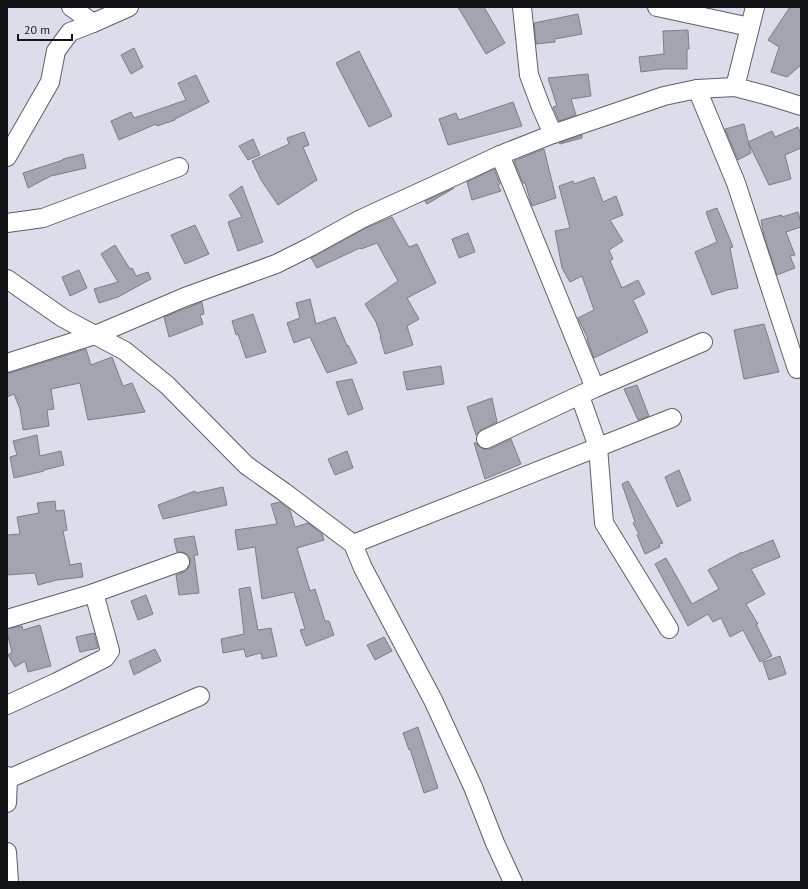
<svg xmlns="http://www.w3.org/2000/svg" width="808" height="889" font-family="'PT Sans',sans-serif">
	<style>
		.building { fill: #a2a5b0; stroke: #7b7e88 }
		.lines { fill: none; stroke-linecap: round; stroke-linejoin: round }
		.minor-casing { stroke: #5d5f69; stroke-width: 20 }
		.minor { stroke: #fff; stroke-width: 18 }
	</style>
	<rect width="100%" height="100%" fill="#dbdeea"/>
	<g class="building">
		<path d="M458,7h26l21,36 -19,11z"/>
		<path d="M790,7h11v58l-14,12 -16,-5 8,-25 -11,-7z"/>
		<path d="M578,14l4,20 -27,5v3l-19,2 -2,-21z"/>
		<path d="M688,30l1,19h-2v20h-24l-22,3 -2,-15 25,-3 -1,-23z"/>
		<path d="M134,48l9,19 -12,7 -10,-19z"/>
		<path d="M359,51l33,65 -23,11 -33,-64z"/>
		<path d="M588,74l3,22 -20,3 5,16 -17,6 -6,-14 4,-1 -9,-28z"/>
		<path d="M196,75l13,27 -34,17v1l-18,6 -1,-2 -37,16 -8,-19 20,-9 3,6 52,-18 -8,-17z"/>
		<path d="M513,102l9,24 -74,19 -9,-26 17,-6 3,7z"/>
		<path d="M744,124l7,29 -13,7 -13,-31z"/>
		<path d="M798,127l3,8v13l-16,7 6,24 -22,6 -21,-43 24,-11 3,6z"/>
		<path d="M304,132l5,13 -6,2 14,33 -39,25 -17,-25 -9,-19 37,-17 -2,-6z"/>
		<path d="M582,135v3l-22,6 -1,-1z"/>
		<path d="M253,139l7,16 -12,5 -9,-14z"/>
		<path d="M544,149l12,49 -24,8 -7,-23h-2l-9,-22z"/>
		<path d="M83,154l3,14 -35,8 -23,12 -5,-15 40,-13v-1z"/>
		<path d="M494,169l6,15 -2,1 3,6 -29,9 -5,-18z"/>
		<path d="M594,177l9,25 13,-6 7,19 -13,5 13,21 -14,9 4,9 -3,2 12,27 16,-8 7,14 -12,6 15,32 -54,26 -7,-19h1l-10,-21 16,-8 -12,-34 -12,6 -8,-14 -7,-37 15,-3 -11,-42 14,-5 1,3z"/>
		<path d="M242,186l21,56 -25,9 -10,-29 14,-5 -13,-22z"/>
		<path d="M454,188l-27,16 -2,-3z"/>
		<path d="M717,208l16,39 -3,1 8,40 -11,2 -15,5 -17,-43 22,-10 -11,-30z"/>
		<path d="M798,212l3,11v4l-15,5 9,23 -5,1 5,12 -18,7 -13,-39 -3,-16 21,-5v2z"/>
		<path d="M392,217l17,30 8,-3 19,39 -29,15 12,21 -12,7 6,19 -28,9 -5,-17h1l-5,-15 -11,-18 33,-23 -21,-38 -16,6 -1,-1 -43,20 -6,-10 55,-30z"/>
		<path d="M195,225l14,29 -24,10 -14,-29z"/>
		<path d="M468,233l7,19 -16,6 -7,-19z"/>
		<path d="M115,245l15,24 2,-1 4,8 12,-4 3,7 -33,18 -19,6 -5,-14 24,-7 -17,-28z"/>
		<path d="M79,270l8,18 -17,8 -8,-19z"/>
		<path d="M310,299l6,25 19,-7 12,29 1,-1 9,18 -30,10 -17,-36 -16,6 -7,-20 13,-5 -4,-15z"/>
		<path d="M202,302l2,12 -4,1 3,9 -34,13 -5,-20z"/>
		<path d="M253,314l13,38 -20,6 -8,-24 -2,1 -4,-14z"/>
		<path d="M764,324l15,48 -35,7 -10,-49z"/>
		<path d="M86,349l5,16 21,-8 11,29 9,-3 13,29 -57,8 -8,-37 -29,6 3,20 -7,1 2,16 -26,4 -3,-21 -6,-15 -7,3v-24h3z"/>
		<path d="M441,366l3,18 -37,6 -4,-18z"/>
		<path d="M352,379l11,30 -15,6 -12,-33z"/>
		<path d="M637,385l12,31 -11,4 -14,-31z"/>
		<path d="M492,398l5,24 -16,8 -5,5 -9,-28z"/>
		<path d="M37,435l3,21 21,-5 3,14 -20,5v1l-30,7 -4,-21 7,-2 -4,-14z"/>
		<path d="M511,439l10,25 -36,15 -11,-36h2l4,4 5,2h5z"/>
		<path d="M347,451l6,17 -18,7 -7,-16z"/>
		<path d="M679,470l12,30 -14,7 -12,-30z"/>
		<path d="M628,481l35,62 -4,1 1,3 -15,7 -8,-19 2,-1 -6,-11 2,-1 -13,-38z"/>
		<path d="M223,487l4,18 -64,14 -5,-14 37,-14 1,2z"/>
		<path d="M55,501l1,10 8,-1 3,20 -4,1 7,34 11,-2 2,14 -26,3 -19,5 -3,-12 -28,2v-40l13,-1 -3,-17 22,-4 -2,-10z"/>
		<path d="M280,502l10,8 5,17 13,-4 14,11 2,6 -27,8 13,43 5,-2 10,32h4l5,14 -28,11 -6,-16 5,-1 -11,-37 -32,7 -7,-52 -17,3 -3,-20 42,-6 -6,-20z"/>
		<path d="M194,536l4,19h-4l5,38 -20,2 -3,-20 8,-3 4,-3 2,-6v-5l-3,-4 -5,-2h-5l-3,-13z"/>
		<path d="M773,540l7,17 -29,12 14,25 -19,10 12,20h-2l16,32 -12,6 -17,-32 -13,7 -9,-19 -8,4 -5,-8 -20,12 -33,-62 11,-6 26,46 27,-15 -11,-19 34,-18v1z"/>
		<path d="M250,587l8,43 13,-2 6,28 -15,3 -1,-6 -15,4 -2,-8 -21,4 -2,-14 23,-5 -5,-45z"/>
		<path d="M146,595l7,19 -15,6 -7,-19z"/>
		<path d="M40,625l11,41 -23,6 -3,-11 -10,6 -7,-12 4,-3 -5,-19v-4l15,-3 1,4z"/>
		<path d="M94,633l4,15 -18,4 -4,-15z"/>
		<path d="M384,637l8,14 -17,9 -8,-15z"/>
		<path d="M155,649l6,12 -27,14 -5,-14z"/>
		<path d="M780,656l6,18 -17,6 -6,-18z"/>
		<path d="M418,727l20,61 -14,5 -14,-44 -1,1 -6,-17z"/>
	</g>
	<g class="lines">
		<g class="minor-casing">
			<g id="minor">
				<path d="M71,7l22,16"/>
				<path d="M522,7l7,68 12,32 12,27"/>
				<path d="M657,7l93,20"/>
				<path d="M735,87l20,-80"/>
				<path d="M697,89l39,94 61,186"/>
				<path d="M500,155l95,233"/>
				<path d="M7,157l43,-75 6,-31 14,-19 23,-9 36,-16"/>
				<path d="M7,223l36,-5 136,-51"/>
				<path d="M7,279l56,39 62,33 42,34 79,80 38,27 69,52 10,24 70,132 40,87 22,56 18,39"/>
				<path d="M7,363l88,-28 24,-10 66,-28 91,-33 34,-17 51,-28 94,-43 45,-21 53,-21 111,-38 33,-7 38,-2 34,9 32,10"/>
				<path d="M580,396l18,51 6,76 65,106"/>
				<path d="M486,439l109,-51 108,-46"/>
				<path d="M353,544l319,-126"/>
				<path d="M7,619l87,-26 86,-31"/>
				<path d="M7,705l50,-23 48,-24 5,-7 -16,-58"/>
				<path d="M7,776l1,3 -1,24"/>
				<path d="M8,779l192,-83"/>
				<path d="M7,852l2,30"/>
			</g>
		</g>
		<use href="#minor" class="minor"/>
	</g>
	<rect width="808" height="889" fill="none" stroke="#131418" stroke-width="16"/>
	<path d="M18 34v6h54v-6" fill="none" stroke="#131418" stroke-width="2"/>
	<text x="24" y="34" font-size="12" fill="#131418" stroke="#dbdeea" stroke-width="3" paint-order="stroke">20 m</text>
</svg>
